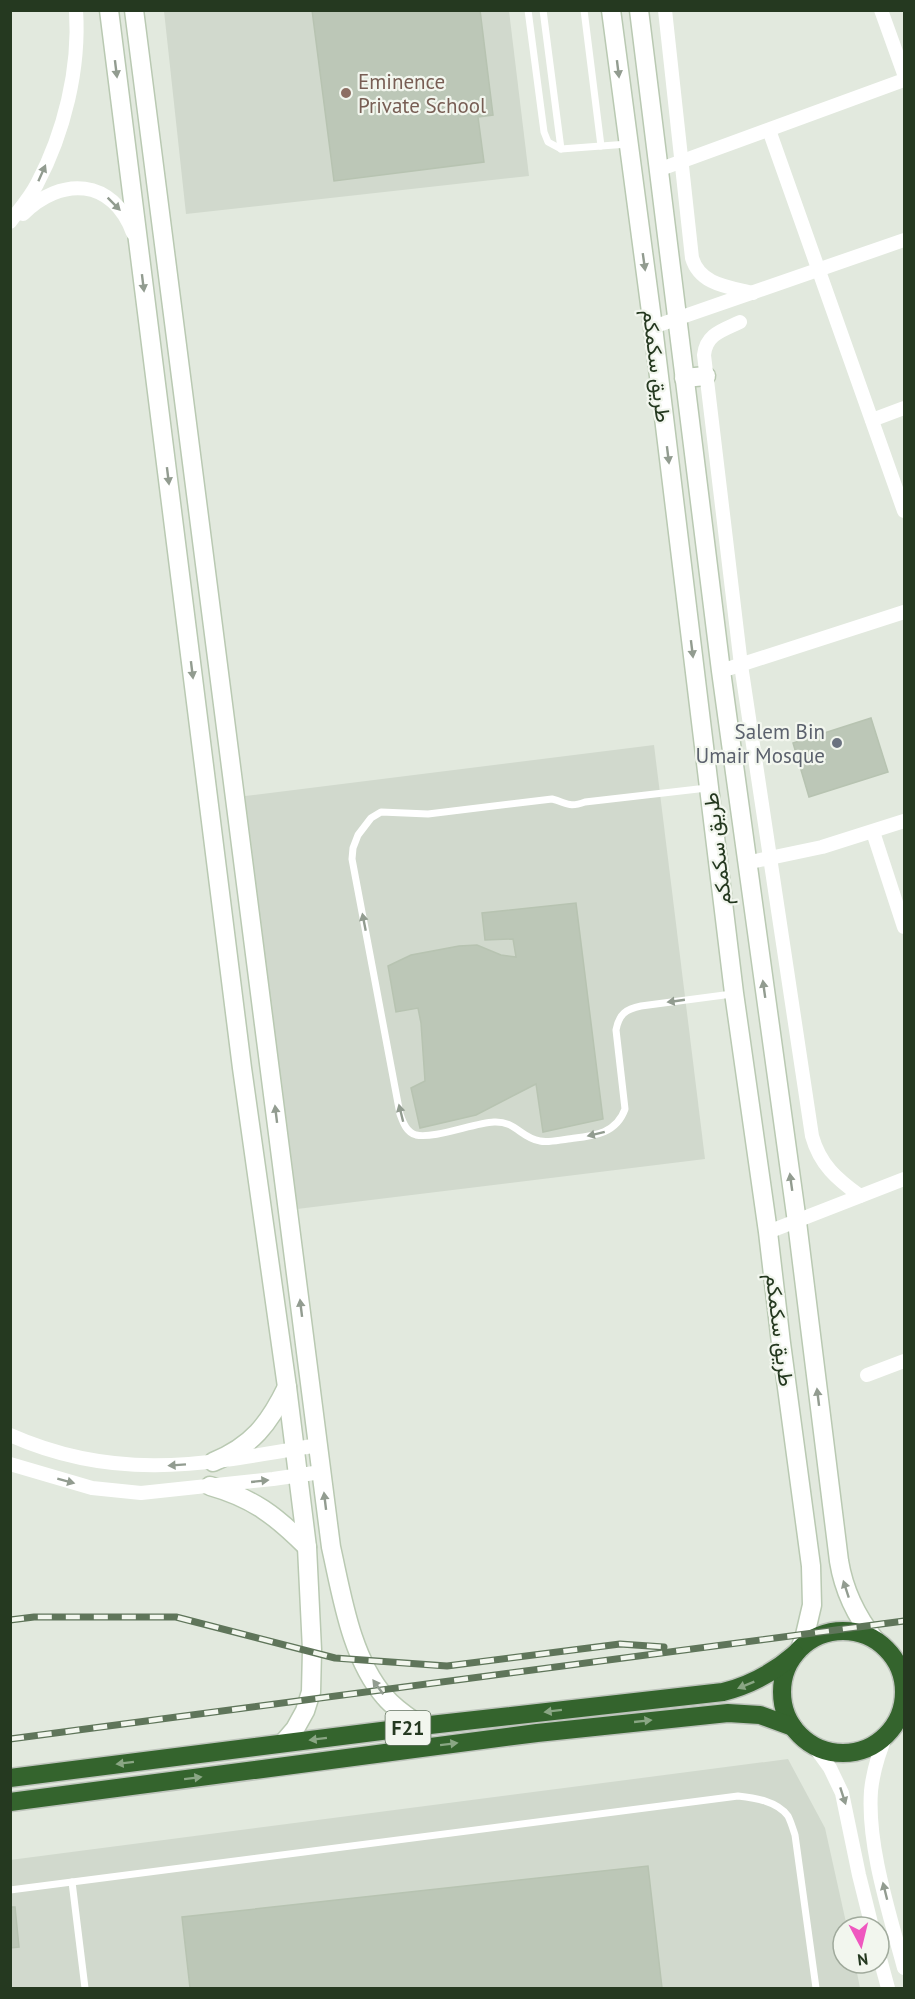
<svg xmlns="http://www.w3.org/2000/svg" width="915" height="1999" font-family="'PT Sans',Vazirmatn,sans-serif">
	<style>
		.built { fill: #d1d9cd }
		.building { fill: #bcc7b7; stroke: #b7c3b1; stroke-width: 1.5 }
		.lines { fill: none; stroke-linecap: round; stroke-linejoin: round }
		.secondary-casing { stroke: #b9c9b2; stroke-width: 21 }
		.highway-casing { stroke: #bec4bc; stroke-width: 21 }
		.lane { stroke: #fff; stroke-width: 7 }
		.street { stroke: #fff; stroke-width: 14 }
		.secondary { stroke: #fff; stroke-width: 18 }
		.highway { stroke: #34642d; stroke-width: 18 }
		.rail-casing { stroke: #5f755a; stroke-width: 7 }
		.rail { stroke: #f2f6ee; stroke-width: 4.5; stroke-dasharray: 14; stroke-linecap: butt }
		.oneway { fill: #929c90 }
		.oneway2 { fill: #8aa684 }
		.education-dot { fill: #8d6e63; stroke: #f2f6ee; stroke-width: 2 }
		.worship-dot { fill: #6b7280; stroke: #f2f6ee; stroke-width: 2 }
		.labels { text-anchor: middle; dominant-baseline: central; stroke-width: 4.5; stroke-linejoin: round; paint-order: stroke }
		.shield { fill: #f2f6ee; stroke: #62725e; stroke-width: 1.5 }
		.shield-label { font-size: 20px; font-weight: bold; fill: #253920 }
		.education-label { font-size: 21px; fill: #785e54; stroke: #f2f6ee; text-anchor: start }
		.street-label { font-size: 21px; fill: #253920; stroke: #f2f6ee }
		.worship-label { font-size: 21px; fill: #5b616d; stroke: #f2f6ee; text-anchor: end }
	</style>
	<rect width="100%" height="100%" fill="#e2e9de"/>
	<g class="built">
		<path d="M164,11h345l20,165 -343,38z"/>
		<path d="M654,745l51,414 -408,50 -52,-413z"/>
		<path d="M788,1759l37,69 22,99h-4v36h12l5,25h-849l-1,-128z"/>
	</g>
	<g class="building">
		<path d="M312,10h168l13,105 -15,2 6,45 -150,19z"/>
		<path d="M871,718l17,54 -79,25 -16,-54z"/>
		<path d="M576,903l27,216 -60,13 -7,-48 -60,31 -56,13 -9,-40 14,-7 -4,-58 -3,-15 -22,4 -8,-46 23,-11 48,-9 18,-1 24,10 15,2 -3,-18 -28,1 -3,-27z"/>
		<path d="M648,1866l14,122h-472l-8,-71z"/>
		<path d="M10,1907h5l4,40 -9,1z"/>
	</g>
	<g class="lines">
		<g class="secondary-casing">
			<g id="secondary">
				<path d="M109,10l133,1058 45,319 20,160 5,103 -1,42 -6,19 -10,18 -12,14"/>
				<path d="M134,10l197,1537c11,49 20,111 54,150 10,12 23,20 36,29"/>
				<path d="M611,10l42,317 81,666 34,239 13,111 30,223 1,39 -7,30 -5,14"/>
				<path d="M639,10l82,661 76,551 42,339c5,31 17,55 36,79"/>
				<path d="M684,378l22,-2"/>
				<path d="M213,1462c39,-16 56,-38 74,-75"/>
				<path d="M210,1486c43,12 66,30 97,61"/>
			</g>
		</g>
		<g class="highway-casing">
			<g id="highway">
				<circle cx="843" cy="1692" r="61"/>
				<path d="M10,1778l411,-52 302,-34c28,-7 50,-19 72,-38"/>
				<path d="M10,1802l527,-69 191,-20 32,2 33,12"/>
			</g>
		</g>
		<g class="lane">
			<path d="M528,10l16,122 4,10 13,7 67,-5"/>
			<path d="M543,10l18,139"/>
			<path d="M584,10l17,136"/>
			<path d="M707,788l-122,14c-17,6 -17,1 -33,-3l-124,15 -47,-2 -10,6 -13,17 -5,13 -1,11 48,255c3,8 6,18 16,21 18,4 58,-12 78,-13 22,-1 27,16 46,19 8,2 19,-1 28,-2 23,-3 48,-4 57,-30l-9,-79c3,-16 10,-21 25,-24l91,-12"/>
			<path d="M72,1882l13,106"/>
			<path d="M10,1890l728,-94c17,2 39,5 50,20 3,6 5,13 7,19l21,153"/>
		</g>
		<g class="street">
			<path d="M665,10l27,248c8,27 37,29 61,35"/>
			<path d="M881,10l23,64"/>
			<path d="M769,130l135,381"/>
			<path d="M658,170l246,-90"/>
			<path d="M23,214c38,-38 90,-36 110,19"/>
			<path d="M10,222c9,-12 20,-24 27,-38 27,-51 43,-115 39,-174"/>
			<path d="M740,322c-17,8 -34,12 -36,33l37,310 71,471c8,29 25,43 48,60"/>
			<path d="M653,327l251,-87"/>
			<path d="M872,420l32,-12"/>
			<path d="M721,671l183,-59"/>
			<path d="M873,832l31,95"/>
			<path d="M746,863l76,-16 82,-26"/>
			<path d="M768,1232l136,-53"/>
			<path d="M867,1375l37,-14"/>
			<path d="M10,1435c108,48 197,29 308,10"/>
			<path d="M10,1464l82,24 49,5 132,-14 48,-7"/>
			<path d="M887,1733c-8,19 -14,38 -16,58 -4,55 19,124 33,177"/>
			<path d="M814,1746l16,22 12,25 17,82 13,52"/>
			<path d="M879,1955l9,33"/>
		</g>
		<use href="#secondary" class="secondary"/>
		<use href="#highway" class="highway"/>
		<g class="rail-casing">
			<g id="rail">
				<path d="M10,1620l24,-3h142l159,41 112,8 173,-22 44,3"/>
				<path d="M10,1739l894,-118"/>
			</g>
		</g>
		<use href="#rail" class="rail"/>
	</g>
	<defs><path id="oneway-solid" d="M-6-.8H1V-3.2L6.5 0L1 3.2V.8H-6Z" transform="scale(1.5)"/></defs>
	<g class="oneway">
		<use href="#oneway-solid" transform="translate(116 69) rotate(83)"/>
		<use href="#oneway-solid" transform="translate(618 69) rotate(83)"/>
		<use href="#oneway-solid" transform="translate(42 173) rotate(-66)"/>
		<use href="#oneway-solid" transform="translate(114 204) rotate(45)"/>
		<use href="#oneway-solid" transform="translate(644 262) rotate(82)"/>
		<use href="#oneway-solid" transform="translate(143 283) rotate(83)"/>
		<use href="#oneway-solid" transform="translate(668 455) rotate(83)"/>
		<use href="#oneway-solid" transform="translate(168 476) rotate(83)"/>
		<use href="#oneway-solid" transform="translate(692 649) rotate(83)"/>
		<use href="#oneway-solid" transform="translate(192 670) rotate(83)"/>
		<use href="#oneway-solid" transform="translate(364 922) rotate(-101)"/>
		<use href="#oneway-solid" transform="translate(764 989) rotate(-98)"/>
		<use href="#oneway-solid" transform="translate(676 1001) rotate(172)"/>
		<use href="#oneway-solid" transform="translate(401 1113) rotate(-104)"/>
		<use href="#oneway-solid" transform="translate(276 1114) rotate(-97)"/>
		<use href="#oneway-solid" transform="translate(596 1134) rotate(166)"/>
		<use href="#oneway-solid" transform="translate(791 1182) rotate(-98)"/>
		<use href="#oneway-solid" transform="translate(301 1308) rotate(-97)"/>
		<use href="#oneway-solid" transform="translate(818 1397) rotate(-97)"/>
		<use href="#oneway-solid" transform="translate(177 1465) rotate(176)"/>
		<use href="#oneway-solid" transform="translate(66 1481) rotate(15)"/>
		<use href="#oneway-solid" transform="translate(260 1481) rotate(-6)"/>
		<use href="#oneway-solid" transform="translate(325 1501) rotate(-97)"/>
		<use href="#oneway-solid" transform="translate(846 1589) rotate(-108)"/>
		<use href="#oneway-solid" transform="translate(378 1687) rotate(-126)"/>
		<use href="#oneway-solid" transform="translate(843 1796) rotate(72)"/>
		<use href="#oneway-solid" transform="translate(885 1891) rotate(-104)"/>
	</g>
	<g class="oneway2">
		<use href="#oneway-solid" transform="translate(746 1685) rotate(158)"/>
		<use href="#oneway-solid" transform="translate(553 1711) rotate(173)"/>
		<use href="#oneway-solid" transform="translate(643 1721) rotate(-6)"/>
		<use href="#oneway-solid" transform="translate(318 1739) rotate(173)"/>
		<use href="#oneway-solid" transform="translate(449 1744) rotate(-7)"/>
		<use href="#oneway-solid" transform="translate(125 1763) rotate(173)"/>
		<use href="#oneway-solid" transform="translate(193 1778) rotate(-7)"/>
	</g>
	<circle class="education-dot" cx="346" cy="93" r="6"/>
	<circle class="worship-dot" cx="837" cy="743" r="6"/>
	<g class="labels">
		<rect class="shield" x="385.5" y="1711" width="45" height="34" rx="4.5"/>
		<g class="shield-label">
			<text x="408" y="1728">F21</text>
		</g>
		<g class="education-label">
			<text x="358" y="81">Eminence<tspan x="358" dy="24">Private School</tspan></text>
		</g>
		<g class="street-label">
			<text transform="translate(657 366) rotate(83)">طريق سكمكم</text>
			<text transform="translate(717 849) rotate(-97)">طريق سكمكم</text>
			<text transform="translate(780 1330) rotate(83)">طريق سكمكم</text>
		</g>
		<g class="worship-label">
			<text x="825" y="731">Salem Bin<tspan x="825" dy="24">Umair Mosque</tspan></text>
		</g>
	</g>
	<rect width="915" height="1999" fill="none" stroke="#253920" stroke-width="24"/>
	<g transform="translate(861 1945) rotate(173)"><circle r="28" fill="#f2f6ee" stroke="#a0aa9c" stroke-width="1.5"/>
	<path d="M0-4.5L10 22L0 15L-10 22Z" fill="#ef57bf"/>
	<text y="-9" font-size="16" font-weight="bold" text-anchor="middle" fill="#253920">N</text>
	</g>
</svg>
